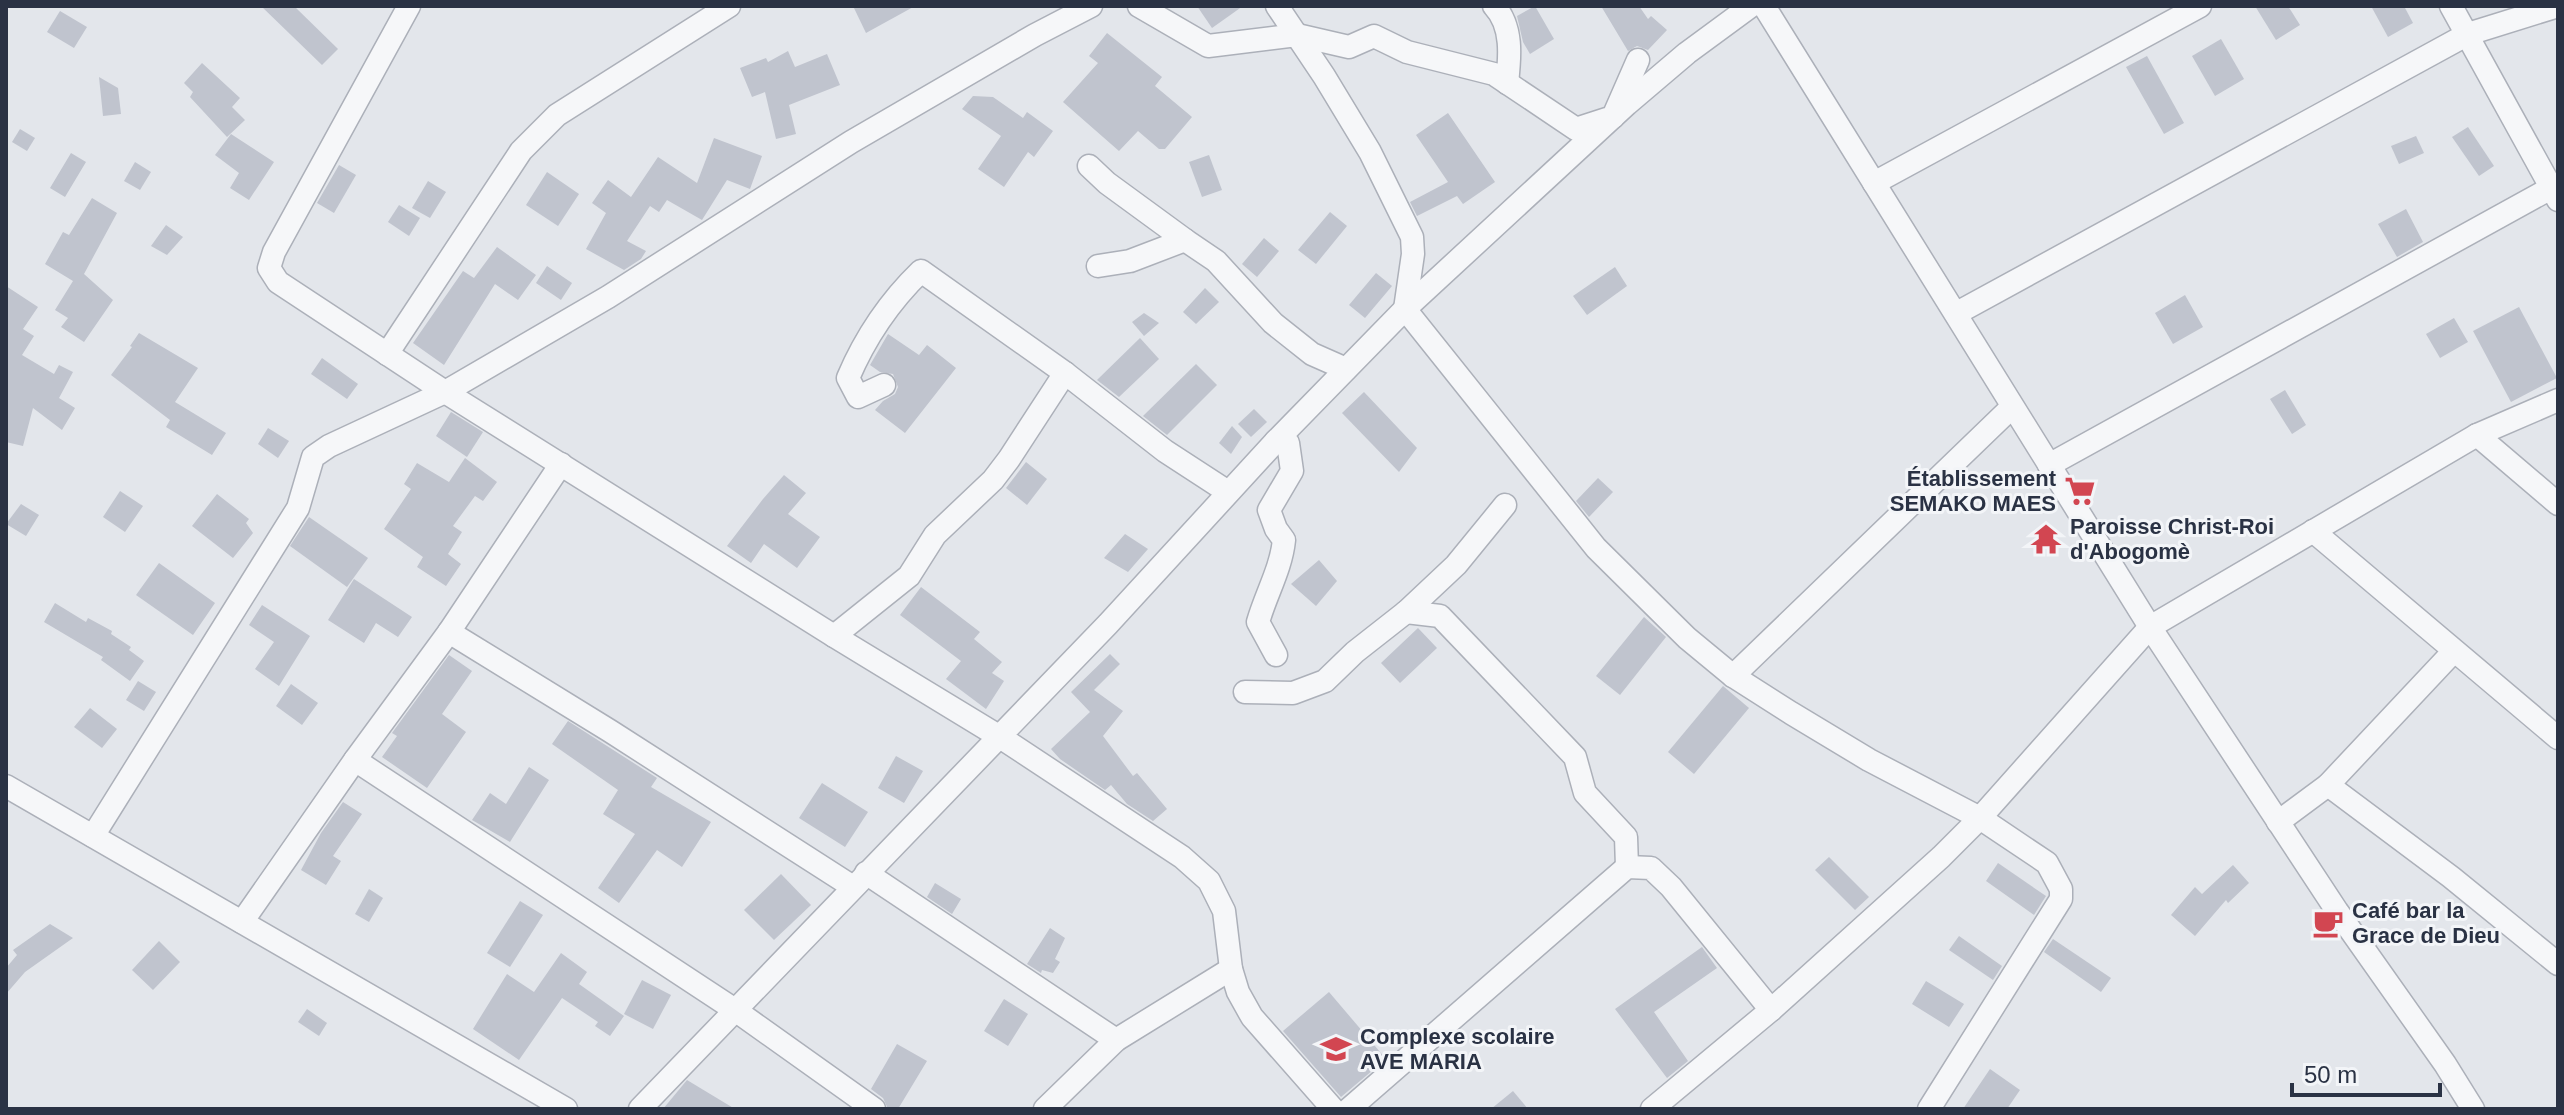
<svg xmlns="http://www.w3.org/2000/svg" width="2564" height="1115" font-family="Arial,sans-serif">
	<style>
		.building { fill: #c0c4ce }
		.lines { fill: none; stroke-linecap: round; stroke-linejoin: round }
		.minor-casing { stroke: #acb0b9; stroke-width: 25 }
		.minor { stroke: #f6f7f9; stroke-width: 22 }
		.labels { text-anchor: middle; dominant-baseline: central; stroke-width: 6; stroke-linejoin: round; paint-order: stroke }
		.poi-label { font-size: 22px; font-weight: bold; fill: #2a3244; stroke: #f3f5f8; text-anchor: start }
	</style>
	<rect width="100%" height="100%" fill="#e3e6eb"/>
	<g class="building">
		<path d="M261,6h33l44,43 -16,16z"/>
		<path d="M853,6h62l-49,27z"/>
		<path d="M1197,6h46l-31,22z"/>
		<path d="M1535,6l19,33 -24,15 -7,-12 -6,-26z"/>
		<path d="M1601,6h38l9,13 3,-3 16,14 -19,20 -11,-4 -9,5z"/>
		<path d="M2255,6h33l12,19 -24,15z"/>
		<path d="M2371,6h33l9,17 -25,14z"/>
		<path d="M60,11l27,16 -13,21 -27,-16z"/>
		<path d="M1107,33l55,44 -7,9 37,31 -27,32h-6l-21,-18 -19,20 -56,-49 35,-39 -9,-7z"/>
		<path d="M2221,39l23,40 -29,17 -23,-40z"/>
		<path d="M788,51l7,16 32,-13 13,31 -51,20 7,29 -20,5 -11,-47 -13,5 -12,-29 26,-10 2,4z"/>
		<path d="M2147,56l37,67 -20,11 -38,-67z"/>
		<path d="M202,63l38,35 -8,9 13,13 -18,17 -37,-40 3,-5 -9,-9z"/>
		<path d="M99,77l19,11 3,26 -18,2z"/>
		<path d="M973,96l20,1 30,21 4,-6 26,19 -19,26 -6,-5 -24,35 -26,-18 23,-33 -39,-27z"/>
		<path d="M1448,113l47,69 -32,22 -6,-8 -40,20 -7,-14 38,-20 -32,-47z"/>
		<path d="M2468,127l26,39 -15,10 -27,-39z"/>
		<path d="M20,129l15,9 -8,13 -15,-9z"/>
		<path d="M231,134l43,28 -25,38 -19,-12 9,-15 -24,-18z"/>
		<path d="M2416,136l8,17 -25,11 -8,-18z"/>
		<path d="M714,138l48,18 -12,33 -23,-9 -25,40 -35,-20 -8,12 -9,-6 -23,35 19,10 -5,8 -17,11 -38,-21 20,-36 -14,-10 16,-23 23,17 27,-40 39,26z"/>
		<path d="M71,153l15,9 -21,35 -15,-9z"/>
		<path d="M1209,155l13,35 -20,7 -13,-35z"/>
		<path d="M135,162l16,10 -11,18 -16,-9z"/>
		<path d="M339,165l17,10 -22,38 -17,-10z"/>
		<path d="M547,172l32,22 -21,32 -32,-21z"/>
		<path d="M428,181l18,11 -16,26 -18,-10z"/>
		<path d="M92,198l25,15 -33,61 29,26 -29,42 -23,-15 7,-9 -13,-8 18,-29 -28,-17 18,-32 6,3z"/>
		<path d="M399,205l21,13 -11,18 -21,-14z"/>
		<path d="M2406,209l17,33 -26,15 -19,-33z"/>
		<path d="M1330,212l17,14 -31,38 -18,-14z"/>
		<path d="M166,225l17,12 -16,18 -16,-9z"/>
		<path d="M1264,238l15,13 -22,26 -15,-13z"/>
		<path d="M497,247l39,28 -18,25 -23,-16 -51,81 -31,-22 50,-72 11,7z"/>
		<path d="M547,266l25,17 -11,17 -25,-17z"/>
		<path d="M1615,267l12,19 -40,29 -14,-19z"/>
		<path d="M1376,273l16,13 -27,32 -16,-13z"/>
		<path d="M6,286l32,21 -15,22 11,7 -12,19 32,19 5,-9 14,7 -14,26 16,10 -13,22 -29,-22 -10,38 -17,-4z"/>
		<path d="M1205,288l14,14 -23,22 -13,-12z"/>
		<path d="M2185,295l18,32 -30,17 -18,-31z"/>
		<path d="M2519,307l38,71 -46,24 -38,-71z"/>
		<path d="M1144,313l15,10 -15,13 -12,-14z"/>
		<path d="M2454,318l14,24 -28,16 -14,-24z"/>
		<path d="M139,333l59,35 -23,34 51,31 -14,22 -46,-28 4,-7 -59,-45 21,-28 -2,-1z"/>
		<path d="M888,334l31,21 8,-10 29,23 -51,65 -30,-23 8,-9 12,-7 3,-7 -5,-13 -13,-2 -10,-7z"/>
		<path d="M1140,338l19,21 -40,38 -22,-17z"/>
		<path d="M322,358l36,26 -11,15 -36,-25z"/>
		<path d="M1196,364l21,21 -50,50 -24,-19z"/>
		<path d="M2285,390l21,35 -14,9 -22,-35z"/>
		<path d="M1364,392l53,56 -18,24 -57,-59z"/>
		<path d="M1254,409l13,13 -16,15 -13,-13z"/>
		<path d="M451,412l32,20 -16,25 -31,-21z"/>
		<path d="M1232,426l10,11 -11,17 -12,-11z"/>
		<path d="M268,428l21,13 -11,17 -20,-14z"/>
		<path d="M465,458l32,24 -14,19 -8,-5 -22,30 9,6 -14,22 13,10 -15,22 -29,-19 6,-10 -39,-28 27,-40 -7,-5 13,-21 32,19z"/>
		<path d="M1026,462l21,17 -20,26 -21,-17z"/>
		<path d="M784,475l22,18 -18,21 32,23 -23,31 -33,-24 -13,19 -24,-17 36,-47z"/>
		<path d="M1598,478l15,14 -24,25 -13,-16z"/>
		<path d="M120,491l23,15 -18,26 -22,-15z"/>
		<path d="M217,494l32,25 -3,4 7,10 -20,25 -41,-32z"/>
		<path d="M21,504l18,11 -13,21 -20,-12z"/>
		<path d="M309,517l59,41 -21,29 -57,-41z"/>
		<path d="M1125,534l23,15 -20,23 -24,-14z"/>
		<path d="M1319,560l18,21 -21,25 -25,-22z"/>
		<path d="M159,563l56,40 -22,32 -57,-40z"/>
		<path d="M354,579l58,38 -14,20 -22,-14 -12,20 -36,-23z"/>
		<path d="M921,587l59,45 -6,7 28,23 -10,11 12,8 -18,28 -40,-30 15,-18 -61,-46z"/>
		<path d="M55,603l31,19 2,-4 24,13 -1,3 20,13 -2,3 15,11 -14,20 -29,-21 2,-3 -59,-35z"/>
		<path d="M262,605l48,31 -31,50 -24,-17 19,-27 -25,-17z"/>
		<path d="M1644,617l22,20 -46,58 -24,-19z"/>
		<path d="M1418,628l19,20 -37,35 -19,-20z"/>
		<path d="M1110,654l10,10 -26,26 29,21 -20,25 30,40 4,-3 30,36 -14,12 -26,-17 -16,-19 -6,5 -45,-31 -9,-10 39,-37 -19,-20z"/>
		<path d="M449,655l23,16 -30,43 24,18 -39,56 -45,-31 15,-21 -5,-3z"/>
		<path d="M138,681l18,11 -12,19 -18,-11z"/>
		<path d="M291,684l27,19 -16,22 -26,-19z"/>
		<path d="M1723,686l26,22 -55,66 -26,-22z"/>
		<path d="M90,708l27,21 -15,19 -28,-21z"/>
		<path d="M568,721l89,57 -6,9 60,35 -29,45 -25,-17 -38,53 -21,-15 37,-54 -32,-20 15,-24 -66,-46z"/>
		<path d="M896,756l27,15 -19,32 -26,-15z"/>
		<path d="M529,767l20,13 -39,62 -38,-22 18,-27 16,11z"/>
		<path d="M822,783l46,29 -23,35 -46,-29z"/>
		<path d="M343,802l19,12 -29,42 8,5 -15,24 -25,-15 20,-37z"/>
		<path d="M1829,857l40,40 -14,13 -40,-40z"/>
		<path d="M1998,863l48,33 -12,19 -48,-34z"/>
		<path d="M2233,865l16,18 -21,20 -2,-3 -31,36 -24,-21 24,-28 7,7z"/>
		<path d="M781,874l30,31 -37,35 -30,-30z"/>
		<path d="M935,883l26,16 -9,15 -25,-17z"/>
		<path d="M369,889l14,9 -14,24 -14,-8z"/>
		<path d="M520,901l23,14 -33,52 -23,-14z"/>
		<path d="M50,924l23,14 -48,34 -19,22v-26l11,-13 -4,-5z"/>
		<path d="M1050,928l15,10 -10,21 5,3 -7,11 -11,-3 -1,3 -14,-9z"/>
		<path d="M1959,936l43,30 -9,14 -44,-30z"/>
		<path d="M2053,939l58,39 -10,14 -57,-40z"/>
		<path d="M159,941l21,21 -27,28 -21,-20z"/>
		<path d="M1702,947l15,21 -63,44 34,49 -21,17 -52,-69z"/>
		<path d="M561,953l26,19 -8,12 45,32 -14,20 -15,-10 3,-4 -36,-24 -43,62 -46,-31 34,-55 27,18z"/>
		<path d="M642,980l29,15 -18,34 -29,-15z"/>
		<path d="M1926,981l38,23 -15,23 -37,-23z"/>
		<path d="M1329,992l57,67 -45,38 -58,-66z"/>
		<path d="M1004,999l24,15 -20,32 -24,-15z"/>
		<path d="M307,1009l20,14 -8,13 -21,-14z"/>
		<path d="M897,1044l30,17 -29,48h-10l-5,-11 -12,-9z"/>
		<path d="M1990,1069l30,21 -13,19h-44z"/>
		<path d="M687,1080l48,29h-72z"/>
		<path d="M1513,1091l15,18h-37z"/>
	</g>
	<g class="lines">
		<g class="minor-casing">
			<g id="minor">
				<path d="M409,6l-135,246 -5,16 9,14 167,110 389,244 166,101 182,120 27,24 15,30 7,58 7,23 14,25 81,92"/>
				<path d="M1139,6l69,40 89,-11 52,12 25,-11 33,16 87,22 82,55 37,-12 25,-57"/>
				<path d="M1277,6l47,70 46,76 42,85 1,17 -8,55 191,239 91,90 46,38 58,37 78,47 111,58 67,45 14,26v10l-132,210"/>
				<path d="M1494,6c19,20 16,51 13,77"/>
				<path d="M1764,6l386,621 187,284 108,153 28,45"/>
				<path d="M2451,6l107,194"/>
				<path d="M1089,166l18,17 78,57"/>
				<path d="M1874,183l326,-177"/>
				<path d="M1098,266l32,-5 55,-21 31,21 57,62 39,31 34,15"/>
				<path d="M1957,313l511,-279 90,-28"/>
				<path d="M387,354l134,-203 36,-36 172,-109"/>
				<path d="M884,385l-26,12 -10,-19c17,-40 42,-77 73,-107l144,102 100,78 63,41"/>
				<path d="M2477,435l81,69"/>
				<path d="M1276,441l12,2 4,28 -23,39 7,19 8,11c-3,29 -18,54 -26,82l18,33"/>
				<path d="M2049,465l502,-277"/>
				<path d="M2313,531l245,207"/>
				<path d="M1406,612l34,4 135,141 10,36 41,44 1,30"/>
				<path d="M449,632l161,99 243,156"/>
				<path d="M834,636l75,-60 26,-41 58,-55 16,-21 56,-86"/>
				<path d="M1733,676l279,-269"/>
				<path d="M1245,692l48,1 32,-12 30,-29 51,-40 50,-47 49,-60"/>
				<path d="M355,760l380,250 139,99"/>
				<path d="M2328,785l123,92 107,87"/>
				<path d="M6,786l560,323"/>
				<path d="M2278,822l50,-37 125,-133"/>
				<path d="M93,836l205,-328 15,-51 16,-11 116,-54 163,-95 243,-155 184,-107 56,-29"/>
				<path d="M866,873l250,167"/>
				<path d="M242,922l113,-162 94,-128 112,-168"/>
				<path d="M640,1109l468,-485 168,-183 129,-132 222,-205 60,-51 64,-47"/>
				<path d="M1045,1109l71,-69 115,-71"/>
				<path d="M1349,1109l278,-242 24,1 20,19 100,123"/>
				<path d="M1652,1109l119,-99 170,-153 39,-39 170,-191 327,-192 81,-35"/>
			</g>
		</g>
		<use href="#minor" class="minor"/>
	</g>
	<defs>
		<g id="supermarket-bare" transform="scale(2.4)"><path d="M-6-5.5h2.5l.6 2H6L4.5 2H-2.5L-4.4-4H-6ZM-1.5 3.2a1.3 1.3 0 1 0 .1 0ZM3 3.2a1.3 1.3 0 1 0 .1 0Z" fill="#d24651" stroke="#f3f5f8" stroke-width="2.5" paint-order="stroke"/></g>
		<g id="temple-bare" transform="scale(2.4)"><path d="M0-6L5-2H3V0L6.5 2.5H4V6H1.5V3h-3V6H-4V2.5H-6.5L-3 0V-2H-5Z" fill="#d24651" stroke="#f3f5f8" stroke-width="2.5" paint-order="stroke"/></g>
		<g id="cafe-bare" transform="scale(2.4)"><path d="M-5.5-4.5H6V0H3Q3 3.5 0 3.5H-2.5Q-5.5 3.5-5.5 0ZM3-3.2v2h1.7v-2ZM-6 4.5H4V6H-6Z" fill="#d24651" stroke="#f3f5f8" stroke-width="2.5" paint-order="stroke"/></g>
		<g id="school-bare" transform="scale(2.4)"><path d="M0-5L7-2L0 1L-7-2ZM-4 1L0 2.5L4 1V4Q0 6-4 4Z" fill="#d24651" stroke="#f3f5f8" stroke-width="2.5" paint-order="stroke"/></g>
	</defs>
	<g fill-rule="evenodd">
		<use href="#supermarket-bare" x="2080" y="491"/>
		<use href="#temple-bare" x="2046" y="539"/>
		<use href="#cafe-bare" x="2328" y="923"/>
		<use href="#school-bare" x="1336" y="1049"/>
	</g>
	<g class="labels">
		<g class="poi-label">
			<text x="2056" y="478" text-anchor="end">Établissement<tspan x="2056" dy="25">SEMAKO MAES</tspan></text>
			<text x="2070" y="526">Paroisse Christ-Roi<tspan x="2070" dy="25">d'Abogomè</tspan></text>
			<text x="2352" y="910">Café bar la<tspan x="2352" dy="25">Grace de Dieu</tspan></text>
			<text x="1360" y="1036">Complexe scolaire<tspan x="1360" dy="25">AVE MARIA</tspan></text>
		</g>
	</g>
	<rect width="2564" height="1115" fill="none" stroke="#2a3244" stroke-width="16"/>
	<path d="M2292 1083v12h148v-12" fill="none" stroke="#2a3244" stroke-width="4"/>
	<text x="2304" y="1083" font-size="24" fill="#2a3244" stroke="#f3f5f8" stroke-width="6" paint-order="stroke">50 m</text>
</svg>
